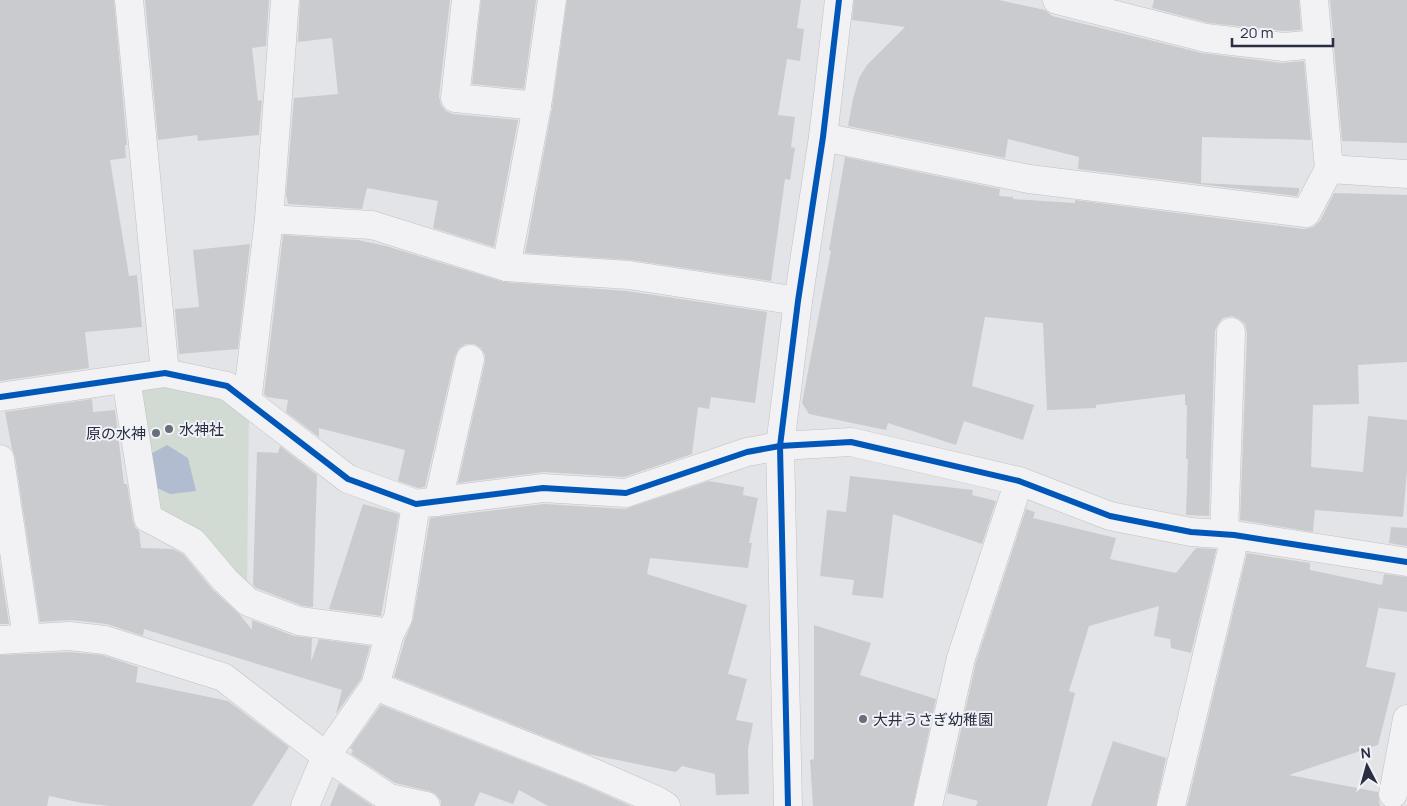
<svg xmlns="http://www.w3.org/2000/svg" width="1407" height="806" font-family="Manrope,'Noto Sans JP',sans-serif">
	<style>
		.green { fill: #d2dbd3 }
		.water { fill: #b2bcd1 }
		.building { fill: #cacbcf }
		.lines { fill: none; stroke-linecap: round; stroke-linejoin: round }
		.minor-casing { stroke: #c0c1c4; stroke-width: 29 }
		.minor { stroke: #f2f2f4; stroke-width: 28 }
		.cycleway-casing { stroke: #f0f2f7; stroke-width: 9 }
		.cycleway { stroke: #0057b8; stroke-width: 6 }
		.poi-dot { fill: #6a6e7a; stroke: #f0f2f7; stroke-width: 2 }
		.labels { text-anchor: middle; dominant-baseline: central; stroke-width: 4; stroke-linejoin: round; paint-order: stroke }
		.poi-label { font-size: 15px; fill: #292e40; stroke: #f0f2f7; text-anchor: start }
	</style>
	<rect width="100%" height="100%" fill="#e3e4e7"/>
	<path class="green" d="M126,379l123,24 -2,190 -92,-73z"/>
	<path class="water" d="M167,445l21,13 8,33 -26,3 -15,-7 -8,-31z"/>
	<g class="building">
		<path d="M0,0h114l13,145h-2l1,13 -16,2 19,116 8,-1 5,52 -57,5 4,36 -89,13z"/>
		<path d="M145,0h124l-3,46 -14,2 6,53 4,-1 -3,35 -61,6 -1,-6 -39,5z"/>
		<path d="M300,0h150l-11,96 2,9 5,6 7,3 65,6 -24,127 -61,-19 5,-27 -71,-13 -5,21 -74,-5 -2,-9 8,-97 44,-4 -6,-56 -34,4z"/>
		<path d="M481,0h55l-12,89 -52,-5z"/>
		<path d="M567,0h234l-4,28 7,1 -4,32 -13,-2 -9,56 17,2 -4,30 4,1 -5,32 -5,-1 -14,102 -140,-21 -106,-7 27,-145z"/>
		<path d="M854,0h145l46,10 7,6 150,37 80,10 22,-2 7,79 -109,-3 -1,46 98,5v4l-2,4 -219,-27 1,-12 -71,-18 -3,19 -157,-32 5,-27 6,-21 8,-13 38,-38 -53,-7z"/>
		<path d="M1154,0h145l2,30 -17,1 -75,-8 -57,-15z"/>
		<path d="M1330,0h77v143l-65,-2z"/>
		<path d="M845,157l155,32 -1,7 14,1v2l62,4v-3l229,29 9,-2 7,-6 14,-28 73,2v167l-49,3 1,39 -46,1 -2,62 52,5 5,-56 39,4v50l-4,47 -88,-7 -2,22 -73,-12 7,-187 -2,-9 -6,-5 -7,-3 -9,2 -5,6 -3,7 -6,185 -23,-1 2,-56h-2l1,-54h-2v-11l-89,11v3l-49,2 -4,-87 -58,-6 -13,69 62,19 -11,35 -59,-19 -8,24 -68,-22 -2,7 -77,-16 -7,-11 29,-152 -2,-1z"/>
		<path d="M283,235l75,5 28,6 118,36 123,9 140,21 -12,91 -44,-6 -2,12 -11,-2 -6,47 -68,23 -80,-5 -86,11 27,-121v-7l-4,-7 -7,-4h-8l-7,4 -4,8 -30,131 -7,1 -20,-7 7,-31 -86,-22v9l-33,-25 2,-12 -21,-3 -3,-3z"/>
		<path d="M250,244l-12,105 -59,5 -4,-45 24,-2 -6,-57z"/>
		<path d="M92,399l1,13 22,-2 9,74h3l6,37 2,6 4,4 2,17 32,1 10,5 30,36 27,25 12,15v-10l42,16 18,2 -1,24 8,-23 51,7 -9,33 -25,35 6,-24 -198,-61 -1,7 -36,-12 -36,-4 -31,2 -25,-165 -3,-8 -7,-37z"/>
		<path d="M280,446l37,29 -4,132 -10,-1 -47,-18 -3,-3 4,-133 21,1z"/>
		<path d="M850,476l123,14 -1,5 24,6 -14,43 -89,-30 -10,84 -31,-3 2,-15 -34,-4 7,-66 19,2z"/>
		<path d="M709,481l35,6 -1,8 15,3 -9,45h3l-4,25 -98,-10 -3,16 100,31 -19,69 19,5 -11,41 17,3 -5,26 1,45 -33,1 -1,-21 -33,-8 -6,6 -88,-18 -194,-77 11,-38 8,-19 17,-102 114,-14 81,5z"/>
		<path d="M363,504l36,10 -18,102 -52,-7z"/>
		<path d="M1026,509l9,3 -2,6 83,20 -6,21 66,14 20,-25 20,1v2l-25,102 -20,-5 -1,-9 -16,-3 5,-30 -70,20 -20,65 6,2 -28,113h-71l2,-5 -31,-8 29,-131z"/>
		<path d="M1391,527l16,1v18l-18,-3z"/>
		<path d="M1247,553l63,10v7l72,15 2,-11 23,3v35l-28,-4 1,-7 -14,66 30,6 -18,72 -89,30 89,17 2,14h-193z"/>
		<path d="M0,564l9,60h-9z"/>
		<path d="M814,625l57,18 -11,32 76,24 -23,107h-100l-3,-46 4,-1z"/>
		<path d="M69,652l33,3 36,12 -2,15 92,19 61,46 -37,59h-142l-28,-3 -33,-7 -2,10h-47v-151z"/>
		<path d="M381,705l200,79 50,22h-83l-29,-16 -6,14 -33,-12 -6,14h-33v-5l-5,-7 -7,-3 -34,-8 -44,-29 2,-4 -3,-2z"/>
		<path d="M1113,741l53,17 -10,48h-65z"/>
		<path d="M339,783l34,23h-43z"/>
	</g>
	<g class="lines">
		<g class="minor-casing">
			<g id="minor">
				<path d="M129,0l36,373"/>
				<path d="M466,0l-11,98 82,8"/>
				<path d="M1057,0l149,38 78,9 33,-3"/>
				<path d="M823,137l206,42 277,34 23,-44 -15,-169"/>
				<path d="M1329,169l78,5"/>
				<path d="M269,219l103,6 134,42 123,8 169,26"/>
				<path d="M506,267l31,-161 15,-106"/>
				<path d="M126,379l22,139 45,24 32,38 23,22 51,19 91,12"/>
				<path d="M0,397l165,-24 62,13 121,93 68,25 127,-16 83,5 121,-41 33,-6 71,-4 168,39 91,35 81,16 43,3 173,27"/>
				<path d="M247,401l22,-182 16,-219"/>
				<path d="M0,459l27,179"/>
				<path d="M438,502l32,-143"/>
				<path d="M1224,535l7,-203"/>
				<path d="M0,640l69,-4 36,4 118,37 103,79 63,42 37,8"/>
				<path d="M375,686l212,84 69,30 10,6"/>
				<path d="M1393,794l14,-75"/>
				<path d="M305,806l21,-50 49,-70 15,-53 8,-15 18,-114"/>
				<path d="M788,806l-8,-360 18,-145 25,-164 16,-137"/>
				<path d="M928,806l33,-148 58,-177"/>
				<path d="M1171,806l60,-252 3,-19"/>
			</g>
		</g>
		<use href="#minor" class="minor"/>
		<g class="cycleway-casing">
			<g id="cycleway">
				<path d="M0,397l165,-24 62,13 121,93 68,25 127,-16 83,5 121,-41 33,-6 71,-4 168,39 91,35 81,16 43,3 173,27"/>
				<path d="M788,806l-8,-360 18,-145 25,-164 16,-137"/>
			</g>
		</g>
		<use href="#cycleway" class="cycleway"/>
	</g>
	<g class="poi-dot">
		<circle cx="169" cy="429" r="5"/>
		<circle cx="156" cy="433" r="5"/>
		<circle cx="863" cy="719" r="5"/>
	</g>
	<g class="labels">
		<g class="poi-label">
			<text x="179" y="429">水神社</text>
			<text x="146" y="433" text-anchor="end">原の水神</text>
			<text x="873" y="719">大井うさぎ幼稚園</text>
		</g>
	</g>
	<g transform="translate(1367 766) rotate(354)" stroke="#f0f2f7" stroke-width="4" paint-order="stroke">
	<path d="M0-4L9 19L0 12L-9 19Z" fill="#292e40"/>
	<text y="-8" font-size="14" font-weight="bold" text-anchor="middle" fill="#292e40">N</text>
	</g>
	<path d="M1232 38v8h101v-8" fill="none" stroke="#292e40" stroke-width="2.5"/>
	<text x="1240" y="38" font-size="15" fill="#292e40" stroke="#f0f2f7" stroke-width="4" paint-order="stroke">20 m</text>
</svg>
